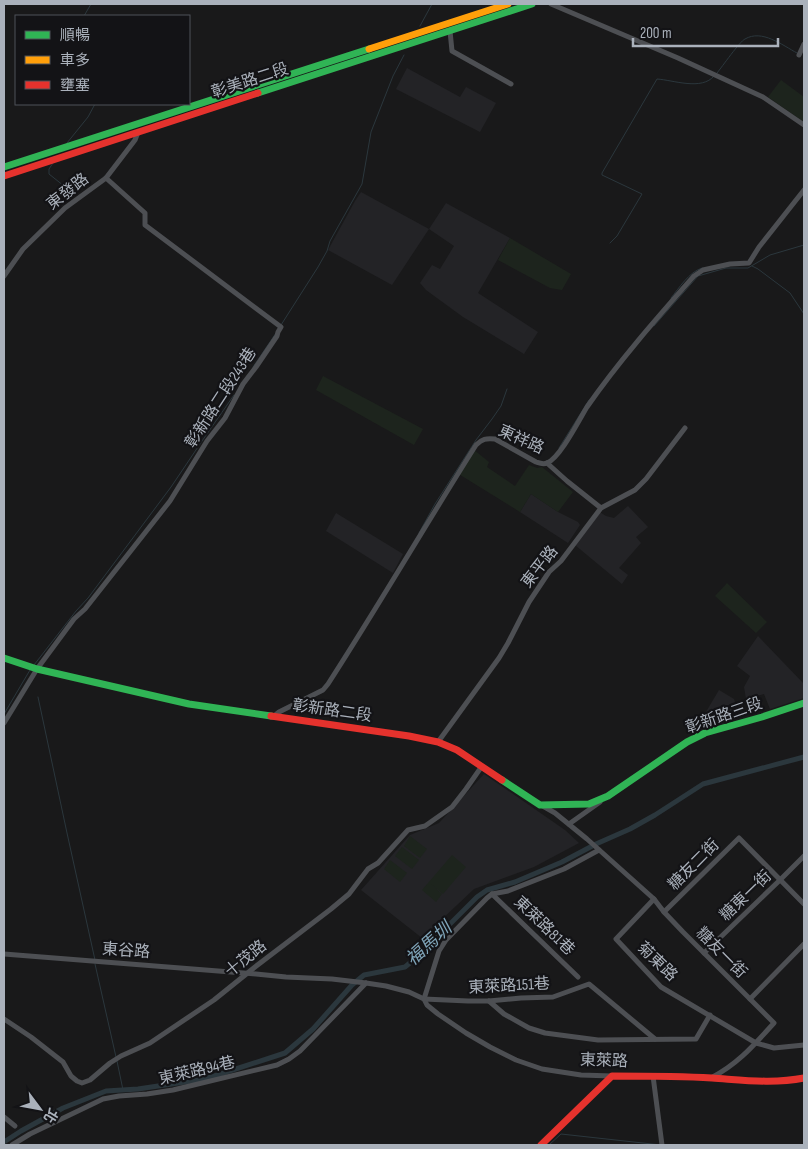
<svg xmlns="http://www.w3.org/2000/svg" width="808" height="1149" font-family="'Sofia Sans Condensed','Noto Sans TC',sans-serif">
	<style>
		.built { fill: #232326 }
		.green { fill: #1d241d }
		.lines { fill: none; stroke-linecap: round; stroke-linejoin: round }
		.stream { stroke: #2b373d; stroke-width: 1 }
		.canal { stroke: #2b373d; stroke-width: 5 }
		.street { stroke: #4d4f53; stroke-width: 5 }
		.fast { stroke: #30b455; stroke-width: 7 }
		.slow { stroke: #ff9f0a; stroke-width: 7 }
		.jam { stroke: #e5322d; stroke-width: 7 }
		.labels { text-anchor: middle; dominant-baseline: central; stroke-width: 4.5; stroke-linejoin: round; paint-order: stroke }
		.street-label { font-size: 16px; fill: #aab1bb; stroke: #131316 }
		.water-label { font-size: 18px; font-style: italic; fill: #7fa4b8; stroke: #131316 }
	</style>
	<rect width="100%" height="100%" fill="#19191a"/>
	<g class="built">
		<path d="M407,68l53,29 6,-10 30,16 -16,29 -84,-43z"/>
		<path d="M361,192l68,37 17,-26 64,35 -32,55 60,39 -14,22 -61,-37 -37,-27 -6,-7 12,-18 8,4 14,-23 -25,-17 -37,56 -64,-35 27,-49z"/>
		<path d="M531,494l27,18 20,10 2,3 -12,18 -48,-31z"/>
		<path d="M628,506l20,21 -12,10 5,6 -22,25 9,7 -6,9 -47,-39 23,-34 8,5 8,2z"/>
		<path d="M336,513l67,41 -10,19 -67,-42z"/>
		<path d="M758,636l46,48v14l-34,11 -6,-15 -18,5 -2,-12 6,-11 -13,-10z"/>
		<path d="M719,690l15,9 6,19 -41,13 -3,-2 1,-2z"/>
		<path d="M484,774l81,56 14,13 -45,24 -60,22 -52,49 -61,-48 49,-55 29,-12z"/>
	</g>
	<g class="green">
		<path d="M781,80l23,17v25l-36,-25z"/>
		<path d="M510,238l61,36 -9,16 -12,-2 -52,-28z"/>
		<path d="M323,376l100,53 -9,16 -98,-55z"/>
		<path d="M473,449l16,13 -2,5 28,19 14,-21 8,3 5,-1 31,25 -15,20 -27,-18 -11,18 -63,-39z"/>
		<path d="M727,583l40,39 -11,11 -41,-37z"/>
		<path d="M410,836l17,13 -7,9 -16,-12z"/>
		<path d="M402,847l17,13 -7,9 -17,-13z"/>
		<path d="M452,855l14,12 -23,27 -12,-10 11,10 -6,8 -14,-12z"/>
		<path d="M390,860l17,13 -7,9 -16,-13z"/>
	</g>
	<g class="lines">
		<g class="stream">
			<path d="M84,16l7,-12"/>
			<path d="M420,26l12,-22"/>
			<path d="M717,73c5,-6 23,-32 28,-34 17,-10 37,6 52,14"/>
			<path d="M67,143l21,-26 7,-13"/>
			<path d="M53,163l-4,6v5l25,20"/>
			<path d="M610,243l7,-7 25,-42 -40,-19v-2l55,-94c16,1 45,12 57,-3"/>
			<path d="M752,266l6,3 32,24 14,21"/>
			<path d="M671,298c8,-10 18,-26 31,-30"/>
			<path d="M281,325l37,-58 9,-16 3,-10 32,-57 9,-52 22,-56 11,-21"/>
			<path d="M654,326l44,-50 28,-8h22l22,-13 34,-10"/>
			<path d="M253,367l23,-34"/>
			<path d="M559,448l30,-48"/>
			<path d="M419,533l16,-29 41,-64 16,-21 9,-13 6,-17"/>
			<path d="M34,665l42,-54 12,-13 83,-111 31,-46 32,-46"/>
			<path d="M38,697l29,136 28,127"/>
			<path d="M4,714l26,-44"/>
			<path d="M95,964l21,93"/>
			<path d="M117,1061l6,29"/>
			<path d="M549,1145l12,-11 100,11"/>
		</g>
		<path class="canal" d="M4,1142l17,-11 42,-23 43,-17 32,-2 67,-10 80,-26 28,-24 39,-44 12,-10 41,-8 12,-10 60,-60 10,-7 28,-8 47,-20 34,-18 34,-15 25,-14 48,-31 101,-27"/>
		<g class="street">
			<path d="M551,4l127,54 85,39 41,28"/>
			<path d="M450,31l2,20 59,33"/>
			<path d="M799,55l5,-11"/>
			<path d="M4,276l19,-27 42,-41 41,-30 29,-38 3,-8"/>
			<path d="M547,463l20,18 34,27"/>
			<path d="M273,717l6,-5 44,-22 5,-6c51,-79 98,-160 148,-239 6,-6 10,-7 19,-6l41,23c3,1 7,3 11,1 13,-5 32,-43 40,-56 32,-46 70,-89 107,-131l9,-6 27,-6 19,-1 10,-16 45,-57"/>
			<path d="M4,723l33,-54 37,-50 11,-10 85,-108 37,-60 18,-23 18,-34 13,-17 21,-31 1,-4 3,-5 -136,-102v-12l-39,-35"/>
			<path d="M438,742l61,-84 9,-15 21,-41 20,-30 12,-11 40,-53 34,-18 11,-11 39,-51"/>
			<path d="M541,805l14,8 32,26 67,60 10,13 19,20 91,91c-21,23 -35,40 -63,55"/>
			<path d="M569,824l31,-22"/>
			<path d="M492,894l86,83"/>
			<path d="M654,899l-38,40 45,48 95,56 18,5 30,-3"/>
			<path d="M664,912l75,-74 65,66"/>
			<path d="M704,953l76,-73 24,-24"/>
			<path d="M4,954l252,20 30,3 46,2 34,4 20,3 23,6 15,7 3,6 11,9 28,19 24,14 26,13 26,9 39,6 31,1"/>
			<path d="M424,999l44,2h21l32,-3 32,-1 36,-13 66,55"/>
			<path d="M424,999l15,-48 7,-11 41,-42 5,-4 16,-3 56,-22 35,-19"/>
			<path d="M750,999l54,-55"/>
			<path d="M489,1001l15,13 25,14 16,5 53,7 98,-1 14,-24"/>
			<path d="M4,1019l27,18 32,25 8,14 6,5 5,2 8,-3 20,-17 11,-7 29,-13 64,-43 41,-33 76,-58 18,-15 19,-25 10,-6 30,-33 17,-4 27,-19 14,-18 16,-23"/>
			<path d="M653,1076l9,69"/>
			<path d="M4,1117l11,9"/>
			<path d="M12,1145l18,-11 73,-35 16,-3 28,-2 26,-4 104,-25 12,-6 11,-8 66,-68"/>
		</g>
		<g class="fast">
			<path d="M258,93l274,-89"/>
			<path d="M4,167l365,-118"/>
			<path d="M4,658l33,11 152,35 82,12"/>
			<path d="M502,780l38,25 49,-1 19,-8 79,-54 18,-9 57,-16 42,-14"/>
		</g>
		<path class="slow" d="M369,49l139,-45"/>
		<g class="jam">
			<path d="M4,176l254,-83"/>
			<path d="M271,716l138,20 29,6 19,8 45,30"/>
			<path d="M541,1145l71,-69c33,0 67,0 100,2 31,2 61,6 92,0"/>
		</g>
	</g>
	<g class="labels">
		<g class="street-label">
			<text transform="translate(250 81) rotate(-18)">彰美路二段</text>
			<text transform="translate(68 192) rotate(-38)">東發路</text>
			<text transform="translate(221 398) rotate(-57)">彰新路二段243巷</text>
			<text transform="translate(521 440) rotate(24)">東祥路</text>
			<text transform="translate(540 567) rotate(-52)">東平路</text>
			<text transform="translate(332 711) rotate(8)">彰新路二段</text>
			<text transform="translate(724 716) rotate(-19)">彰新路三段</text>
			<text transform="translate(694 865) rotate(-45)">糖友二街</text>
			<text transform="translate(746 896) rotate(-44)">糖東一街</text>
			<text transform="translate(544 926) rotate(44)">東萊路81巷</text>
			<text transform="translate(126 951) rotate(4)">東谷路</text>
			<text transform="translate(721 953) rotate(45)">糖友一街</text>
			<text transform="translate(246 959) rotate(-39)">十茂路</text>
			<text transform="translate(657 962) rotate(44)">菊東路</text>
			<text transform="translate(509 986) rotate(-3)">東萊路151巷</text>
			<text transform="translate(604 1061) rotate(2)">東萊路</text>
			<text transform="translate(197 1071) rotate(-13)">東萊路94巷</text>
		</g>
		<g class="water-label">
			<text transform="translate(429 944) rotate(-42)">福馬圳</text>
		</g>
	</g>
	<rect width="808" height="1149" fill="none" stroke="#aab1bb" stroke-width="10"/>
	<rect x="15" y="15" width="175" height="90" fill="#131316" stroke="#4f5258"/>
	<rect x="25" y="31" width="25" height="8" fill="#30b455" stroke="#4f5258"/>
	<text x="60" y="40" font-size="15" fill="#aab1bb">順暢</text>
	<rect x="25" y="56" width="25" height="8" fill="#ff9f0a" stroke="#4f5258"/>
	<text x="60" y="65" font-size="15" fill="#aab1bb">車多</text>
	<rect x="25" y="81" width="25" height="8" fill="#e5322d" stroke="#4f5258"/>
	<text x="60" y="90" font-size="15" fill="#aab1bb">壅塞</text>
	<g transform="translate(40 1109) rotate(122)" stroke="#131316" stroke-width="4" paint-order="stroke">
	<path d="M0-4L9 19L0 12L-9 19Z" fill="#aab1bb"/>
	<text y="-8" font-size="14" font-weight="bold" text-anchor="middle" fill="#aab1bb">北</text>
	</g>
	<path d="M633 38v8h145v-8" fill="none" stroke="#aab1bb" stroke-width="2.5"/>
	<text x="640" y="38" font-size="15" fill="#aab1bb" stroke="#131316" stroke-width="4" paint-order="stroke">200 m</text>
</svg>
